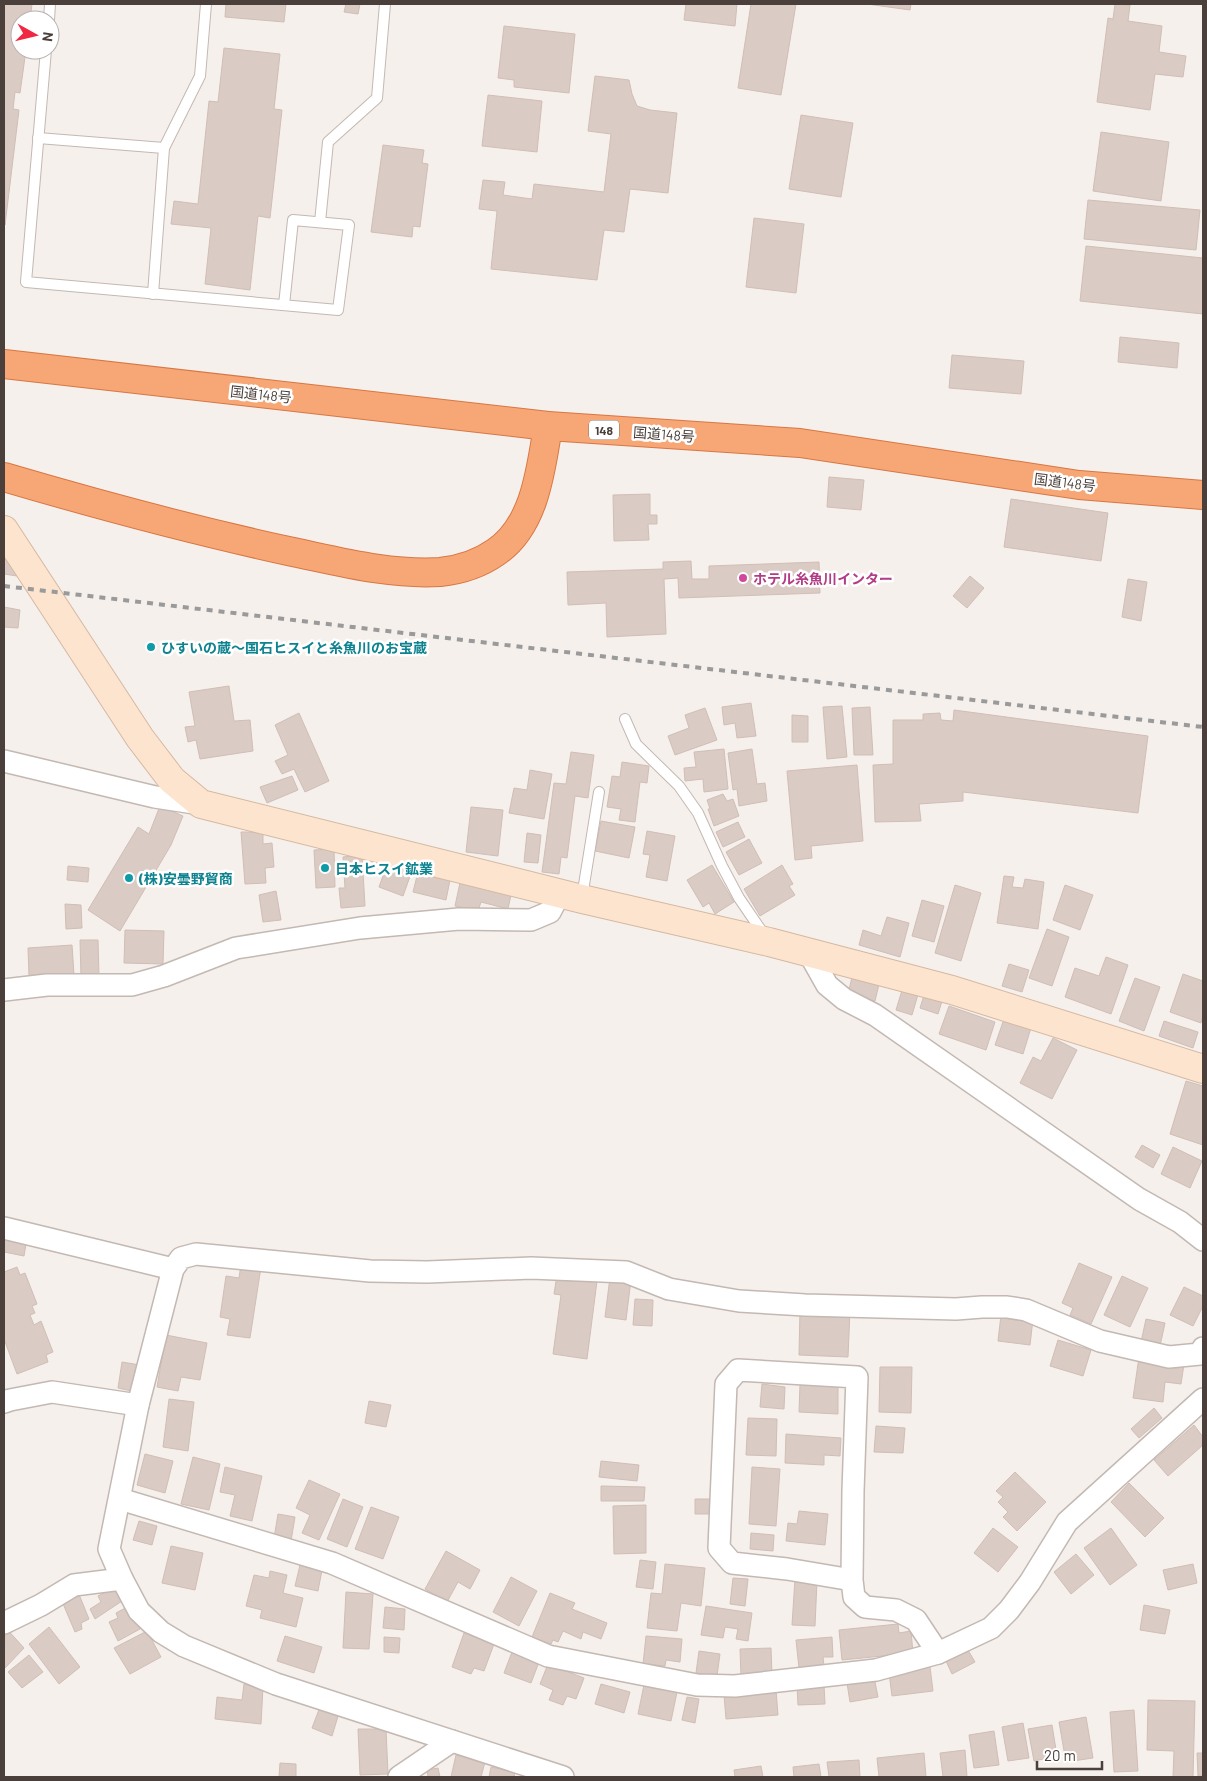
<svg xmlns="http://www.w3.org/2000/svg" width="1207" height="1781" font-family="Barlow,'Noto Sans JP',sans-serif">
	<style>
		.building { fill: #dacbc5; stroke: #d1beb5 }
		.lines { fill: none; stroke-linecap: round; stroke-linejoin: round }
		.lane-casing { stroke: #c4b8b2; stroke-width: 12 }
		.street-casing { stroke: #c4b8b2; stroke-width: 24 }
		.secondary-casing { stroke: #d6b8a0; stroke-width: 30 }
		.highway-casing { stroke: #d77744; stroke-width: 30 }
		.lane { stroke: #fff; stroke-width: 10 }
		.street { stroke: #fff; stroke-width: 21 }
		.secondary { stroke: #fce4cf; stroke-width: 28 }
		.highway { stroke: #f7a675; stroke-width: 28 }
		.rail { stroke: #9a9a9a; stroke-width: 4; stroke-dasharray: 6 6; stroke-linecap: butt }
		.hotel-dot { fill: #d1479c; stroke: #fff; stroke-width: 2 }
		.culture-dot { fill: #0f9aa8; stroke: #fff; stroke-width: 2 }
		.labels { text-anchor: middle; dominant-baseline: central; stroke-width: 5; stroke-linejoin: round; paint-order: stroke }
		.shield { fill: #fff; stroke: #807975; stroke-width: 1 }
		.shield-label { font-size: 12px; font-weight: bold; fill: #4a3f3a }
		.street-label { font-size: 14px; fill: #4a3f3a; stroke: #fff }
		.hotel-label { font-size: 14px; font-weight: bold; fill: #b23c85; stroke: #fff; text-anchor: start }
		.culture-label { font-size: 14px; font-weight: bold; fill: #0d838f; stroke: #fff; text-anchor: start }
	</style>
	<rect width="100%" height="100%" fill="#f5f0ec"/>
	<g class="building">
		<path d="M4,4h28l-2,16h-10v30h6l-6,43 -5,-1 -2,17 6,1 -14,115z"/>
		<path d="M226,4h60l-2,18 -59,-5z"/>
		<path d="M346,4h14l-2,10 -14,-2z"/>
		<path d="M686,4h51l-2,22 -51,-6z"/>
		<path d="M751,4h45l-15,91 -43,-7z"/>
		<path d="M867,4h44l-1,6z"/>
		<path d="M1115,4l15,1 -2,16 34,5 -3,26 27,4 -3,21 -28,-3 -5,36 -53,-8 11,-84 5,1z"/>
		<path d="M504,26l71,8 -6,59 -55,-6v-7l-16,-2z"/>
		<path d="M224,48l56,6 -6,55 8,1 -12,108 -12,-2 -8,74 -45,-6 6,-56 -40,-4 3,-23 24,3 11,-103 9,1z"/>
		<path d="M595,76l34,4 3,14 5,12 13,4 27,3 -9,80 -38,-4 -6,43 -20,-2 -7,50 -106,-11 6,-58 -18,-2 4,-29 22,2 -2,13 29,4 2,-15 70,8 7,-58 -23,-3z"/>
		<path d="M488,95l54,6 -5,51 -55,-6z"/>
		<path d="M801,115l52,8 -12,74 -52,-8z"/>
		<path d="M1101,132l68,10 -8,59 -68,-10z"/>
		<path d="M383,145l41,5 -2,13 6,1 -8,63 -7,-1 -1,11 -41,-5z"/>
		<path d="M1088,200l112,10 -4,40 -112,-11z"/>
		<path d="M754,218l50,6 -8,69 -50,-6z"/>
		<path d="M1086,246l117,12v56l-123,-13z"/>
		<path d="M1120,337l59,6 -2,25 -59,-6z"/>
		<path d="M952,355l72,6 -3,33 -72,-6z"/>
		<path d="M829,477l35,3 -3,30 -34,-3z"/>
		<path d="M650,494v21h7v9h-9l1,16 -35,1 -1,-46z"/>
		<path d="M1011,499l97,14 -7,48 -97,-14z"/>
		<path d="M4,556l13,20 -13,-2z"/>
		<path d="M691,561l1,18h17v-13l110,-4 1,31 -141,5 -1,-20 -14,1 2,55 -59,3 -1,-34 -38,2 -1,-33 96,-3v-7z"/>
		<path d="M970,576l14,12 -17,20 -14,-12z"/>
		<path d="M1128,579l19,3 -6,39 -19,-4z"/>
		<path d="M4,607l16,3 -2,18 -14,-1z"/>
		<path d="M229,686l5,35 16,-1 3,31 -53,8 -4,-19 -8,2 -3,-15 10,-1 -6,-34z"/>
		<path d="M751,703l5,33 -19,2 -2,-15 -11,2 -2,-18z"/>
		<path d="M842,706l5,51 -20,2 -4,-52z"/>
		<path d="M870,707l3,48h-19l-2,-47z"/>
		<path d="M705,708l12,32 -42,15 -7,-19 21,-8 -4,-13z"/>
		<path d="M954,710l194,26 -10,77 -175,-21v9l-44,3 2,17 -46,1 -2,-57 20,-1v-44h30v-6l17,-1 1,7 12,1z"/>
		<path d="M299,713l30,68 -24,11 -11,-23 -12,5 -7,-13 13,-6 -13,-30z"/>
		<path d="M792,715l16,1v26h-16z"/>
		<path d="M724,749l4,40 -24,3 -1,-13 -18,2 -1,-13 12,-1 -2,-15z"/>
		<path d="M752,749l5,35 8,-1 2,18 -28,5 -2,-17 -4,1 -5,-37z"/>
		<path d="M571,752l23,3 -6,43 -13,-2 -8,62 -6,-1 -2,17 -17,-2 12,-89 12,1z"/>
		<path d="M622,762l27,4 -2,17 -7,-1 -5,40 -16,-2 2,-11 -14,-2 5,-31 8,1z"/>
		<path d="M857,765l6,76 -52,5 1,12 -17,2 -8,-89z"/>
		<path d="M530,770l22,4 -8,45 -35,-6 5,-25 13,2z"/>
		<path d="M292,776l6,14 -31,13 -7,-16z"/>
		<path d="M723,794l4,7 6,-2 6,17 -25,10 -6,-17h2l-3,-9z"/>
		<path d="M160,806l23,10 -12,29 -51,86 -32,-21 50,-83 11,7z"/>
		<path d="M471,807l32,3 -5,46 -32,-4z"/>
		<path d="M601,821l34,6 -6,31 -34,-7z"/>
		<path d="M738,822l7,15 -22,10 -7,-15z"/>
		<path d="M647,831l28,5 -8,45 -21,-4 4,-22 -7,-1z"/>
		<path d="M241,832h22v12l9,-1 2,24 -9,1 1,15 -21,1z"/>
		<path d="M527,833l14,2 -3,28 -14,-1z"/>
		<path d="M749,839l13,24 -23,12 -13,-23z"/>
		<path d="M334,849l1,38 -19,1 -2,-38z"/>
		<path d="M362,855l3,51 -24,2 -2,-20h6l-2,-31z"/>
		<path d="M389,859l24,9 -10,28 -24,-9z"/>
		<path d="M712,865l22,37 -19,12 -6,-11 -6,4 -16,-27z"/>
		<path d="M782,865l11,19 -4,2 6,9 -35,21 -16,-27z"/>
		<path d="M68,866l21,2 -1,14 -21,-2z"/>
		<path d="M419,868l32,7 -5,25 -33,-8z"/>
		<path d="M1004,876l10,1 -2,10 11,1 2,-9 19,3 -6,47 -41,-6z"/>
		<path d="M461,878l51,12 -4,19 -27,-7 -3,9 -23,-5z"/>
		<path d="M955,885l26,8 -20,68 -26,-8z"/>
		<path d="M1065,885l28,10 -13,35 -27,-10z"/>
		<path d="M276,891l5,29 -18,2 -4,-27z"/>
		<path d="M922,900l22,6 -10,36 -22,-6z"/>
		<path d="M65,904l16,1 1,23 -16,1z"/>
		<path d="M887,917l22,6 -9,34 -41,-12 4,-15 18,6z"/>
		<path d="M1047,929l22,8 -17,49 -23,-8z"/>
		<path d="M125,930l39,1 -1,33 -39,-1z"/>
		<path d="M80,940h18l1,36 -18,1z"/>
		<path d="M72,945l2,30 -45,1 -1,-28z"/>
		<path d="M1106,957l22,8 -17,49 -46,-17 10,-29 24,8z"/>
		<path d="M1009,964l20,6 -7,22 -20,-6z"/>
		<path d="M853,973l27,7 -5,21 -27,-7z"/>
		<path d="M1183,974l20,7v35l-2,7 -31,-11z"/>
		<path d="M1135,978l25,9 -16,44 -25,-10z"/>
		<path d="M903,987l16,4 -7,24 -16,-5z"/>
		<path d="M925,992l18,6 -5,16 -18,-6z"/>
		<path d="M949,1006l46,16 -9,28 -47,-16z"/>
		<path d="M1004,1019l27,9 -8,26 -28,-9z"/>
		<path d="M1164,1021l34,11 -5,16 -34,-12z"/>
		<path d="M1053,1038l24,12 -25,49 -32,-16 13,-26 8,4z"/>
		<path d="M1186,1081l17,5v59l-33,-11z"/>
		<path d="M1142,1145l18,10 -7,13 -18,-11z"/>
		<path d="M1173,1147l29,14 -12,27 -29,-14z"/>
		<path d="M4,1239l22,5 -2,12 -20,-4z"/>
		<path d="M1079,1263l33,14 -21,47 -21,-9 3,-7 -11,-5z"/>
		<path d="M241,1264l20,3 -11,71 -23,-3 3,-16 -10,-2 6,-41 13,2z"/>
		<path d="M17,1267l3,8 5,-2 12,31 -5,2 3,7 -5,2 4,10 7,-4 12,31 -7,3 2,7 -31,12 -13,-35v-67z"/>
		<path d="M557,1275l40,6 -10,78 -34,-5 8,-59 -7,-1z"/>
		<path d="M1122,1276l26,12 -18,39 -26,-12z"/>
		<path d="M610,1277l21,3 -5,40 -21,-3z"/>
		<path d="M1184,1287l19,9v10l-10,20 -23,-11z"/>
		<path d="M635,1299l18,1 -1,26 -19,-1z"/>
		<path d="M800,1309l50,1 -2,47 -49,-2z"/>
		<path d="M1001,1315l32,4 -3,26 -32,-4z"/>
		<path d="M1146,1319l19,4 -5,23 -19,-4z"/>
		<path d="M166,1335l41,8 -7,37 -19,-3 -3,14 -21,-4z"/>
		<path d="M1058,1340l33,10 -8,26 -33,-10z"/>
		<path d="M1139,1357l45,7 -3,20 -16,-2 -2,20 -30,-4z"/>
		<path d="M122,1362l18,3 -4,27 -18,-4z"/>
		<path d="M880,1367h32l-1,46 -32,-1z"/>
		<path d="M762,1384l23,3 -1,22 -24,-2z"/>
		<path d="M800,1384l38,1v29l-39,-2z"/>
		<path d="M169,1399l25,3 -6,49 -25,-4z"/>
		<path d="M369,1401l22,4 -5,22 -21,-4z"/>
		<path d="M1154,1408l8,10 -23,20 -8,-9z"/>
		<path d="M748,1418l29,1 -1,37 -30,-1z"/>
		<path d="M1194,1425l9,12v8l-35,31 -14,-16z"/>
		<path d="M876,1426l29,2 -2,25 -29,-1z"/>
		<path d="M786,1434l55,4 -1,18 -16,-1v10l-39,-2z"/>
		<path d="M145,1454l28,7 -8,32 -28,-8z"/>
		<path d="M193,1457l27,7 -11,46 -28,-6z"/>
		<path d="M601,1461l38,4 -2,16 -38,-4z"/>
		<path d="M225,1467l37,9 -10,45 -22,-5 5,-21 -15,-3z"/>
		<path d="M752,1467l28,2 -4,57 -27,-2z"/>
		<path d="M1015,1472l31,30 -29,29 -14,-14 5,-5 -10,-10 5,-5 -7,-6z"/>
		<path d="M309,1480l31,14 -21,46 -17,-7 8,-18 -14,-7z"/>
		<path d="M1129,1483l35,35 -19,19 -34,-35z"/>
		<path d="M601,1486l44,1 -1,14h-43z"/>
		<path d="M343,1499l20,8 -16,40 -20,-8z"/>
		<path d="M695,1499h16l1,15h-17z"/>
		<path d="M646,1505v48l-32,1 -1,-48z"/>
		<path d="M371,1507l28,10 -16,42 -28,-10z"/>
		<path d="M799,1511l29,3 -3,31 -39,-4 2,-18 9,1z"/>
		<path d="M278,1514l17,3 -4,24 -17,-3z"/>
		<path d="M139,1521l18,5 -5,19 -19,-5z"/>
		<path d="M993,1528l25,19 -20,25 -24,-19z"/>
		<path d="M1111,1528l26,37 -27,20 -26,-37z"/>
		<path d="M751,1533l23,2 -1,16 -23,-2z"/>
		<path d="M171,1546l32,7 -8,37 -33,-7z"/>
		<path d="M446,1551l34,19 -10,19 -12,-7 -11,20 -22,-13z"/>
		<path d="M1076,1554l18,21 -23,19 -17,-22z"/>
		<path d="M640,1560l16,2 -3,27 -17,-2z"/>
		<path d="M665,1564l40,4 -4,38 -20,-3 -4,28 -30,-3 4,-35 11,1z"/>
		<path d="M1193,1564l4,19 -29,7 -5,-20z"/>
		<path d="M300,1565l22,5 -4,21 -23,-5z"/>
		<path d="M270,1571l17,4 -4,18 20,5 -7,29 -36,-9 2,-8 -16,-4 8,-31 15,3z"/>
		<path d="M511,1577l26,14 -18,35 -26,-14z"/>
		<path d="M733,1578l15,1 -3,27 -15,-2z"/>
		<path d="M795,1579l22,2 -2,45 -23,-1z"/>
		<path d="M117,1586l8,13 -30,20 -5,-10 11,-7 -3,-6z"/>
		<path d="M78,1592l11,27 -8,4 1,6 -7,3 -14,-33z"/>
		<path d="M346,1592l27,2 -4,55 -26,-1z"/>
		<path d="M550,1593l25,10 -3,6 35,14 -6,16 -18,-7 -2,7 -18,-8 -5,11 -5,-2 -2,4 -19,-7z"/>
		<path d="M1144,1605l26,5 -5,24 -25,-4z"/>
		<path d="M129,1606l11,23 -22,12 -9,-19 9,-4 -2,-5z"/>
		<path d="M706,1606l46,7 -4,28 -12,-2 2,-10 -13,-2 -2,11 -22,-3z"/>
		<path d="M385,1607l20,2 -1,21 -21,-2z"/>
		<path d="M898,1624l1,9 12,-2 2,22 -71,7 -3,-30z"/>
		<path d="M5,1627l19,21 -19,20 -1,-2z"/>
		<path d="M49,1627l31,40 -21,17 -30,-40z"/>
		<path d="M147,1631l14,26 -31,17 -16,-26z"/>
		<path d="M464,1633l30,11 -10,27 -10,-3 -3,6 -19,-7z"/>
		<path d="M285,1636l37,11 -8,26 -37,-12z"/>
		<path d="M646,1636l36,3 -2,23 -14,-2 -1,6 -22,-2z"/>
		<path d="M384,1637l16,1 -1,15 -15,-1z"/>
		<path d="M832,1637l1,20h-10l1,9 -25,2 -3,-28z"/>
		<path d="M771,1648l1,27 -31,1 -1,-27z"/>
		<path d="M968,1650l7,12 -23,12 -6,-13z"/>
		<path d="M699,1651l21,3 -3,22 -21,-3z"/>
		<path d="M512,1652l27,10 -8,21 -27,-10z"/>
		<path d="M29,1655l14,17 -21,16 -14,-16z"/>
		<path d="M548,1664l36,14 -8,21 -9,-3 -4,9 -14,-5 4,-10 -13,-6z"/>
		<path d="M930,1667l3,24 -41,5 -3,-23z"/>
		<path d="M874,1677l4,20 -28,5 -3,-19z"/>
		<path d="M244,1684l19,3 -2,37 -46,-5 2,-22 25,3z"/>
		<path d="M601,1684l29,8 -6,21 -29,-9z"/>
		<path d="M644,1685l33,7 -6,29 -33,-7z"/>
		<path d="M824,1685l1,19 -27,1 -1,-19z"/>
		<path d="M776,1690l2,25 -52,4 -2,-24z"/>
		<path d="M687,1697l12,2 -4,24 -13,-3z"/>
		<path d="M1148,1700l47,1 -2,76h-20l1,-26 -27,-1z"/>
		<path d="M320,1707l19,6 -7,23 -20,-8z"/>
		<path d="M1134,1710l4,61 -24,1 -4,-60z"/>
		<path d="M1086,1717l7,41 -27,4 -7,-40z"/>
		<path d="M1023,1723l6,35 -21,3 -6,-34z"/>
		<path d="M1052,1725l5,31 -23,5 -6,-32z"/>
		<path d="M358,1729h28l2,45 -28,1z"/>
		<path d="M994,1731l5,34 -25,3 -5,-33z"/>
		<path d="M965,1750l2,27h-24l-3,-24z"/>
		<path d="M924,1753l2,24h-47l-2,-19z"/>
		<path d="M1197,1753h6v23h-5z"/>
		<path d="M456,1755l29,7 -4,15h-30z"/>
		<path d="M859,1760l1,17h-31l-2,-15z"/>
		<path d="M280,1763l16,1v13h-17z"/>
		<path d="M819,1764l2,13h-27l-1,-10z"/>
		<path d="M761,1766l2,11h-28l-1,-7z"/>
		<path d="M491,1767l24,5 -1,5h-25z"/>
		<path d="M438,1768l2,9h-14h2l-1,-7z"/>
	</g>
	<g class="lines">
		<g class="lane-casing">
			<g id="lane">
				<path d="M49,20l1,-16"/>
				<path d="M46,50l-20,232 312,28 11,-85 -56,-5 -9,85"/>
				<path d="M38,138l126,10"/>
				<path d="M320,222l8,-80 49,-44 8,-94"/>
				<path d="M153,294l11,-146 36,-72 6,-72"/>
				<path d="M625,719l11,25 43,42 19,27 24,53 17,32 26,38"/>
				<path d="M582,897l17,-105"/>
			</g>
		</g>
		<g class="street-casing">
			<g id="street">
				<path d="M4,761l151,36 46,7"/>
				<path d="M809,953l18,32 17,14 31,16 264,184 41,23 23,18"/>
				<path d="M4,990l43,-5h85l32,-9 72,-28 124,-20 99,-9 72,1 19,-8 10,-19"/>
				<path d="M4,1228l169,41"/>
				<path d="M4,1402l6,-2 42,-8 86,13"/>
				<path d="M120,1499l212,64 216,93 149,29 38,1 141,-16 62,-17 53,-25 18,-18 21,-28 37,-60 136,-123"/>
				<path d="M852,1580l-65,-11 -55,-6 -13,-15 7,-164 12,-14 119,7 -4,114 -1,89 2,17 11,10 31,3 20,10 22,33"/>
				<path d="M4,1623l37,-18 33,-20 48,-6"/>
				<path d="M399,1777l53,-36"/>
				<path d="M563,1777l-287,-93 -92,-38 -23,-14 -22,-21 -17,-32 -13,-30 29,-144 35,-136 8,-11 15,-4 174,17 57,1 104,-4 95,4 43,17 70,12 66,4 151,4 26,-2h25l19,3 74,31 69,16 31,-3 3,-6"/>
			</g>
		</g>
		<g class="secondary-casing">
			<path id="secondary" d="M4,530l136,208 32,42 29,24 381,95 187,43 183,48 251,79"/>
		</g>
		<g class="highway-casing">
			<g id="highway">
				<path d="M4,364l544,62 252,17 279,42 124,10"/>
				<path d="M4,477c95,28 192,54 289,75 48,10 98,23 147,20 20,-2 39,-8 56,-20 39,-26 45,-83 52,-126"/>
			</g>
		</g>
		<use href="#lane" class="lane"/>
		<use href="#street" class="street"/>
		<use href="#secondary" class="secondary"/>
		<use href="#highway" class="highway"/>
		<path class="rail" d="M4,586l1199,141"/>
	</g>
	<circle class="hotel-dot" cx="743" cy="578" r="5"/>
	<g class="culture-dot">
		<circle cx="151" cy="647" r="5"/>
		<circle cx="325" cy="868" r="5"/>
		<circle cx="129" cy="878" r="5"/>
	</g>
	<g class="labels">
		<rect class="shield" x="589" y="420.5" width="30" height="19" rx="4"/>
		<g class="shield-label">
			<text x="604" y="430">148</text>
		</g>
		<g class="street-label">
			<text transform="translate(261 394) rotate(6)">国道148号</text>
			<text transform="translate(664 434) rotate(4)">国道148号</text>
			<text transform="translate(1065 482) rotate(7)">国道148号</text>
		</g>
		<g class="hotel-label">
			<text x="753" y="578">ホテル糸魚川インター</text>
		</g>
		<g class="culture-label">
			<text x="161" y="647">ひすいの蔵～国石ヒスイと糸魚川のお宝蔵</text>
			<text x="335" y="868">日本ヒスイ鉱業</text>
			<text x="139" y="878">(株)安曇野貿商</text>
		</g>
	</g>
	<rect width="1207" height="1781" fill="none" stroke="#4a3f3a" stroke-width="10"/>
	<g transform="translate(35 35) rotate(98)"><circle r="24" fill="#ffffff" stroke="#b7b2b0"/>
	<path d="M0-4L9 19L0 12L-9 19Z" fill="#f02843"/>
	<text y="-8" font-size="14" font-weight="bold" text-anchor="middle" fill="#4a3f3a">N</text>
	</g>
	<path d="M1037 1761v8h65v-8" fill="none" stroke="#4a3f3a" stroke-width="2.5"/>
	<text x="1044" y="1761" font-size="15" fill="#4a3f3a" stroke="#ffffff" stroke-width="4" paint-order="stroke">20 m</text>
</svg>
